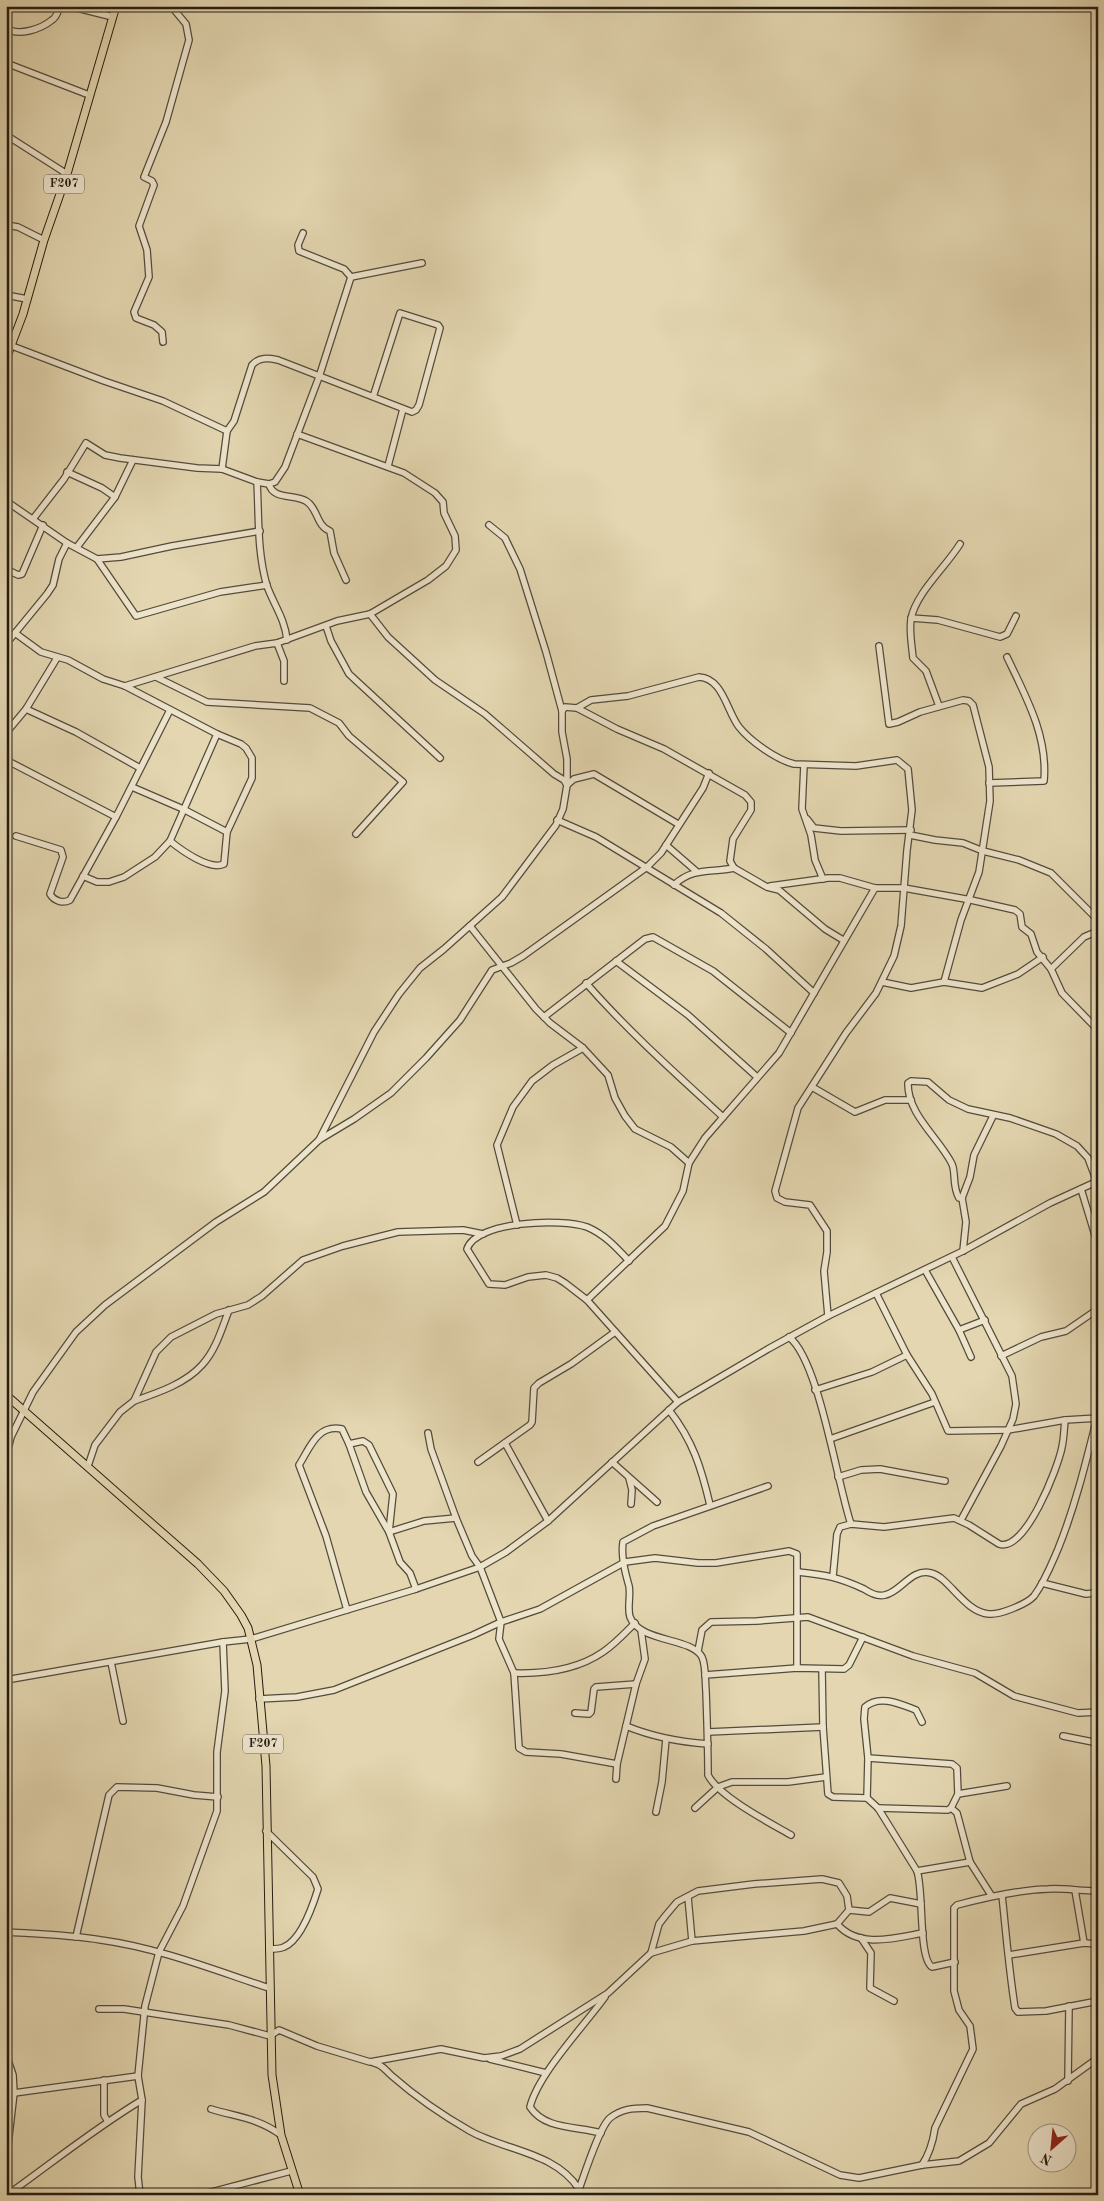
<svg xmlns="http://www.w3.org/2000/svg" width="1104" height="2201" font-family="'Old Standard TT',serif">
	<style>
		.lines { fill: none; stroke-linecap: round; stroke-linejoin: round }
		.minor-casing { stroke: #544b3a; stroke-width: 8 }
		.major-casing { stroke: #251d12; stroke-width: 9 }
		.minor { stroke: #ede4cc; stroke-width: 5.5 }
		.major { stroke: #e3d6b0; stroke-width: 7 }
		.labels { text-anchor: middle; dominant-baseline: central; stroke-width: 4; stroke-linejoin: round; paint-order: stroke }
		.shield { fill: #ede4cc; stroke: #61594a; stroke-width: 1 }
		.shield-label { font-size: 12px; font-weight: bold; fill: #251d12 }
	</style>
	<rect width="100%" height="100%" fill="#e3d6b0"/>
	<filter id="stains"><feTurbulence type="fractalNoise" baseFrequency=".004" numOctaves="4"/><feColorMatrix values="0 0 0 0 .2 0 0 0 0 .09 0 0 0 0 .02 0 0 0 .5 -.17"/></filter>
	<radialGradient id="worn" r=".72"><stop offset=".6" stop-color="#630" stop-opacity="0"/><stop offset="1" stop-color="#630" stop-opacity=".3"/></radialGradient>
	<g class="lines">
		<g class="minor-casing">
			<g id="minor">
				<path d="M69,6l44,11"/>
				<path d="M6,28c12,9 35,1 46,-8 5,-3 6,-9 8,-14"/>
				<path d="M6,63l83,32"/>
				<path d="M6,135l61,39"/>
				<path d="M6,225l12,2 26,13"/>
				<path d="M303,233l-5,12 1,6 45,18 7,8"/>
				<path d="M351,277l71,-14"/>
				<path d="M6,295l21,4"/>
				<path d="M163,342l-1,-10 -8,-7 -18,-7 -2,-6 15,-35 -2,-27 -8,-24 15,-41 -2,-4 -8,-4 22,-55 23,-82 -3,-16 -15,-18"/>
				<path d="M12,346l92,35 59,20 64,30"/>
				<path d="M388,466l15,-57"/>
				<path d="M222,469l5,-38 7,-10 18,-56c7,-8 16,-7 26,-5l134,52 4,-2 3,-5 21,-77 -2,-3 -38,-12 -27,84"/>
				<path d="M67,472l35,16 13,9"/>
				<path d="M257,482c2,35 0,70 10,104 7,19 18,33 20,54"/>
				<path d="M269,484c4,16 25,10 37,17 12,7 10,25 24,30l4,22 12,27"/>
				<path d="M6,501l61,42 30,16 39,57 84,-24 47,-7"/>
				<path d="M33,519l31,-40 22,-36 19,12 15,3 77,10 25,1 35,13 12,2 6,-2 10,-15 34,-90 32,-100"/>
				<path d="M489,525l16,13 15,31 26,83 16,59"/>
				<path d="M77,547l38,-50 18,-37"/>
				<path d="M97,559l24,-2 51,-11 88,-15"/>
				<path d="M6,569l12,6 4,-1 21,-49"/>
				<path d="M370,614l18,23 47,43 50,34 69,60 10,6 3,5 7,-6 20,-5 84,50"/>
				<path d="M911,618l27,2 62,17 7,-3 9,-18"/>
				<path d="M326,626l5,15 18,33 91,84"/>
				<path d="M15,633l26,19 27,8 35,19 22,7 92,48 24,10 5,4 6,10v20l-25,54 -3,32c-14,7 -43,-14 -54,-23"/>
				<path d="M277,643l7,18v20"/>
				<path d="M6,644l41,-50 6,-9 6,-26 8,-16"/>
				<path d="M879,646l10,78 9,-2 22,-10 43,-12 6,1 4,4 16,62 1,34 -11,71 -18,48 -17,62 -33,6 -29,-6"/>
				<path d="M156,677l51,25 103,6 29,15 10,13 54,46 -47,52"/>
				<path d="M125,686l130,-40 22,-3 60,-22 33,-7 58,-34 18,-14 10,-16 -1,-14 -11,-23 -1,-11 -8,-9 -31,-20 -107,-39"/>
				<path d="M939,706l-13,-35 -13,-13c-1,-12 -4,-26 -2,-39 5,-26 34,-51 49,-75"/>
				<path d="M577,708l14,-8 37,-4 71,-19c24,1 28,35 40,50 11,14 38,33 55,37l62,2 41,-6 11,9 4,41 -5,40 -6,76 -7,30 -18,37 -30,40 -48,75 -23,83 2,7 8,4 25,3 17,26v21l-3,19 4,45"/>
				<path d="M26,709l50,23 64,36"/>
				<path d="M6,733l20,-24 31,-51"/>
				<path d="M6,760l110,57"/>
				<path d="M804,765l-2,44 9,26 4,25 8,19"/>
				<path d="M989,783l55,-2c4,-45 -18,-84 -37,-124"/>
				<path d="M132,787l51,22 44,23"/>
				<path d="M807,819l7,9 27,3 70,-1"/>
				<path d="M557,820l39,17 125,76 45,36 48,44"/>
				<path d="M910,835l25,5 28,3 20,8 36,9 32,13 47,47"/>
				<path d="M16,836l45,14 2,7 -13,37c4,7 13,10 20,6l46,-83 54,-107"/>
				<path d="M666,845l30,26"/>
				<path d="M83,876l14,6h12l15,-5 31,-20 15,-16 47,-107"/>
				<path d="M674,885c19,-18 37,-12 60,-17"/>
				<path d="M770,886l58,-8h12l35,10h29l67,12 44,10 5,4 2,13 9,7 6,18 14,17 11,24 36,37"/>
				<path d="M470,926l66,83 14,14 33,25 25,27 7,23 10,18 10,13 36,18 18,16"/>
				<path d="M616,961l72,54 69,62"/>
				<path d="M1051,969l33,-32 14,-6"/>
				<path d="M944,982l38,6 36,-14 25,-17"/>
				<path d="M586,983c42,48 90,91 137,134"/>
				<path d="M544,1017l101,-78 8,-2 60,34 78,62"/>
				<path d="M812,1087l43,25 30,-12h26"/>
				<path d="M319,1140l55,-108 25,-38 21,-26 24,-19 58,-52 54,-72 7,-16 4,-24v-26l-5,-27v-21l3,-4 12,1 40,21 47,20 81,46 6,7v8l-18,29 -3,22 4,7 33,19 12,3 46,39 18,11"/>
				<path d="M1081,1189l17,56"/>
				<path d="M962,1198h-3c-7,-12 -3,-25 -7,-34 -13,-26 -45,-50 -44,-81l3,-2 17,1 21,18 19,9 42,9 46,16 21,12 11,12 9,24"/>
				<path d="M517,1225l-20,-80 16,-38 19,-26 21,-16 30,-17"/>
				<path d="M963,1251l3,-29 -4,-24 8,-21 4,-22 19,-39"/>
				<path d="M952,1257l60,119 4,28 -3,15 -12,27 -40,74"/>
				<path d="M629,1261c-13,-14 -25,-27 -42,-34 -25,-9 -111,-6 -120,22l22,35 16,1 23,-8 18,-2 11,3 8,5 22,17 91,102"/>
				<path d="M925,1270l34,60 12,27"/>
				<path d="M876,1293l31,62 25,39 16,37 60,-1 57,-10 33,-2"/>
				<path d="M587,1300l78,-74 18,-35 6,-28 16,-25 74,-85 96,-165"/>
				<path d="M959,1330l26,-10"/>
				<path d="M789,1337c30,23 48,146 62,187"/>
				<path d="M1001,1356l40,-19 25,-6 32,-22"/>
				<path d="M815,1390l57,-18 35,-17"/>
				<path d="M134,1401c23,-8 51,-17 68,-36 14,-15 20,-37 27,-55"/>
				<path d="M669,1410c24,31 32,57 41,95"/>
				<path d="M428,1433l3,16 25,69 16,38 8,11 21,55 -2,17 15,34 5,75 7,4 35,2 56,10"/>
				<path d="M830,1439l105,-37"/>
				<path d="M505,1443l43,78"/>
				<path d="M349,1444l17,48 23,40 35,-11 32,-3"/>
				<path d="M6,1457l5,-20 22,-45 43,-60 29,-27 111,-83 48,-30 55,-52 35,-21 37,-26 35,-35 34,-38 32,-50 19,-7 12,-7 124,-89 14,-14 42,-65 6,-15"/>
				<path d="M478,1462l52,-37 2,-3 2,-34 5,-5 32,-19 44,-32"/>
				<path d="M612,1462l45,40"/>
				<path d="M88,1466l7,-21 25,-33 14,-11 22,-49 15,-15 45,-23 32,-9 14,-9 41,-36 40,-14 55,-14 65,-2 20,4"/>
				<path d="M838,1477l23,-7 19,-1 65,12"/>
				<path d="M629,1478l3,12 -1,14"/>
				<path d="M768,1486l-115,40 -30,16c-2,15 2,30 6,44 2,10 -2,22 1,31 10,26 61,20 72,40 4,9 3,23 4,34 1,28 2,56 2,84 10,21 62,48 83,60"/>
				<path d="M798,1572c28,3 40,5 66,17 6,4 14,8 21,6 16,-3 26,-27 46,-22 18,4 33,39 58,41 11,1 38,-10 45,-18 11,-15 17,-31 24,-47 17,-42 28,-87 39,-131"/>
				<path d="M833,1576l4,-42 3,-7 11,-3 33,3 70,-9 15,7 30,19c26,9 59,-76 63,-97 2,-9 2,-18 3,-27"/>
				<path d="M1042,1583l44,11 8,-1 4,-6"/>
				<path d="M347,1610l-21,-74 -27,-71c11,-17 18,-41 43,-36l7,15 14,-3 6,4 24,49 -4,38 11,30 10,11 6,16"/>
				<path d="M698,1651l4,-21 9,-8 46,-1 51,-4 105,39 62,17 39,23 64,17 20,-1"/>
				<path d="M111,1662l12,59"/>
				<path d="M822,1669l1,58 5,67 5,3 34,1 11,10 39,63c7,19 1,87 15,96l23,-5"/>
				<path d="M514,1673c31,1 63,-3 89,-21 12,-8 22,-19 32,-29"/>
				<path d="M705,1675l92,-7 47,1 5,-4 14,-28"/>
				<path d="M6,1680l217,-38 28,-3 165,-50 64,-22 26,-15 42,-31 130,-119 90,-53 60,-33 135,-65 87,-48 48,-22"/>
				<path d="M259,1699l38,-2 37,-7 139,-55 28,-13 39,-13 85,-47 30,-4 43,5h18l73,-12 8,3v114"/>
				<path d="M575,1713l14,1 2,-2 3,-23 2,-2 40,-3"/>
				<path d="M626,1726c27,11 53,16 82,18"/>
				<path d="M708,1732l115,-5"/>
				<path d="M1063,1736l35,7"/>
				<path d="M868,1758l84,6 5,4 1,26"/>
				<path d="M616,1779l1,-15 19,-80 9,-25 -4,-29"/>
				<path d="M867,1798l1,-40 -4,-39 1,-12c15,-13 35,-3 51,3l6,12"/>
				<path d="M695,1808l23,-21 14,-5h56l38,-5"/>
				<path d="M878,1808l70,2 3,-2 6,5 13,49 21,33"/>
				<path d="M951,1808l7,-14 49,-8"/>
				<path d="M656,1812l6,-30 4,-43"/>
				<path d="M266,1831l47,46 5,12c-5,16 -17,51 -34,58 -4,2 -10,2 -15,2"/>
				<path d="M917,1871l53,-9"/>
				<path d="M1075,1890l9,53"/>
				<path d="M1002,1895c4,38 7,75 13,113l3,4 28,-1 52,-10"/>
				<path d="M849,1910l20,2 21,-14 31,6"/>
				<path d="M837,1924c22,25 58,14 86,9"/>
				<path d="M6,1932c32,2 64,3 95,8 58,8 113,30 168,48"/>
				<path d="M76,1937l33,-142 8,-8 40,1 37,7 24,2"/>
				<path d="M861,1938l10,15 -1,35 24,13"/>
				<path d="M651,1953l8,-29 7,-9 11,-13 21,-11 56,-7 68,-5 17,4 8,13 2,14 -12,14 -33,7 -112,10 -4,-44"/>
				<path d="M1009,1955l75,-12 14,1"/>
				<path d="M99,2009h25l105,16 41,11 9,-6 38,16 53,16 71,-13 43,9 17,-2 19,-7 88,-56 43,-40 41,-12"/>
				<path d="M6,2054l7,21 1,18 -8,69"/>
				<path d="M490,2059l56,14"/>
				<path d="M374,2063c8,1 12,8 18,13 24,21 50,39 78,55 36,20 85,21 109,58"/>
				<path d="M104,2080v35l3,5"/>
				<path d="M1068,2081l1,-75"/>
				<path d="M14,2093l124,-17"/>
				<path d="M211,2109c26,8 47,9 70,26"/>
				<path d="M601,2133c-24,-7 -56,-3 -71,-26 8,-33 54,-81 75,-110"/>
				<path d="M922,2165c8,-12 11,-23 13,-37l38,-79 -3,-23 -11,-16 -5,-19v-83l3,-3c30,-8 60,-15 91,-16 16,-1 33,2 50,2"/>
				<path d="M7,2195c45,-32 88,-67 135,-95"/>
				<path d="M140,2195l-2,-18 4,-77 -4,-24 7,-70 14,-54 24,-46 34,-95v-59l8,-61 -2,-49"/>
				<path d="M200,2195l91,-24"/>
				<path d="M577,2195c6,-16 22,-68 33,-77 11,-9 23,-10 37,-10l102,24 91,43 19,3 63,-13 37,-4 30,-18 32,-39 34,-15 43,-31"/>
				<path d="M1065,2195l5,-2 7,2"/>
			</g>
		</g>
		<g class="major-casing">
			<g id="major">
				<path d="M6,359l17,-45 21,-74 23,-66 49,-168"/>
				<path d="M6,1395l192,169 26,27 17,24 7,13 9,37 9,101 6,309 9,60 19,60"/>
			</g>
		</g>
		<use href="#minor" class="minor"/>
		<use href="#major" class="major"/>
	</g>
	<g class="labels">
		<g class="shield">
			<rect x="44" y="174.5" width="40" height="19" rx="4"/>
			<rect x="243" y="1734.5" width="40" height="19" rx="4"/>
		</g>
		<g class="shield-label">
			<text x="64" y="184">F207</text>
			<text x="263" y="1744">F207</text>
		</g>
	</g>
	<rect width="1104" height="2201" fill="none" stroke="#e3d6b0" stroke-width="25"/>
	<rect x="8" y="8" width="1089" height="2186" fill="none" stroke="#251d12" stroke-width="2.5"/>
	<rect x="12" y="12" width="1079" height="2176" fill="none" stroke="#251d12"/>
	<g transform="translate(1052 2148) rotate(207)"><circle r="24" fill="#ede4cc" stroke="#9d9482"/>
	<path d="M0-4L9 19L0 12L-9 19Z" fill="#8f2418"/>
	<text y="-8" font-size="14" font-weight="bold" text-anchor="middle" fill="#251d12">N</text>
	</g>
	<rect width="100%" height="100%" filter="url(#stains)"/>
	<rect width="100%" height="100%" fill="url(#worn)"/>
</svg>
